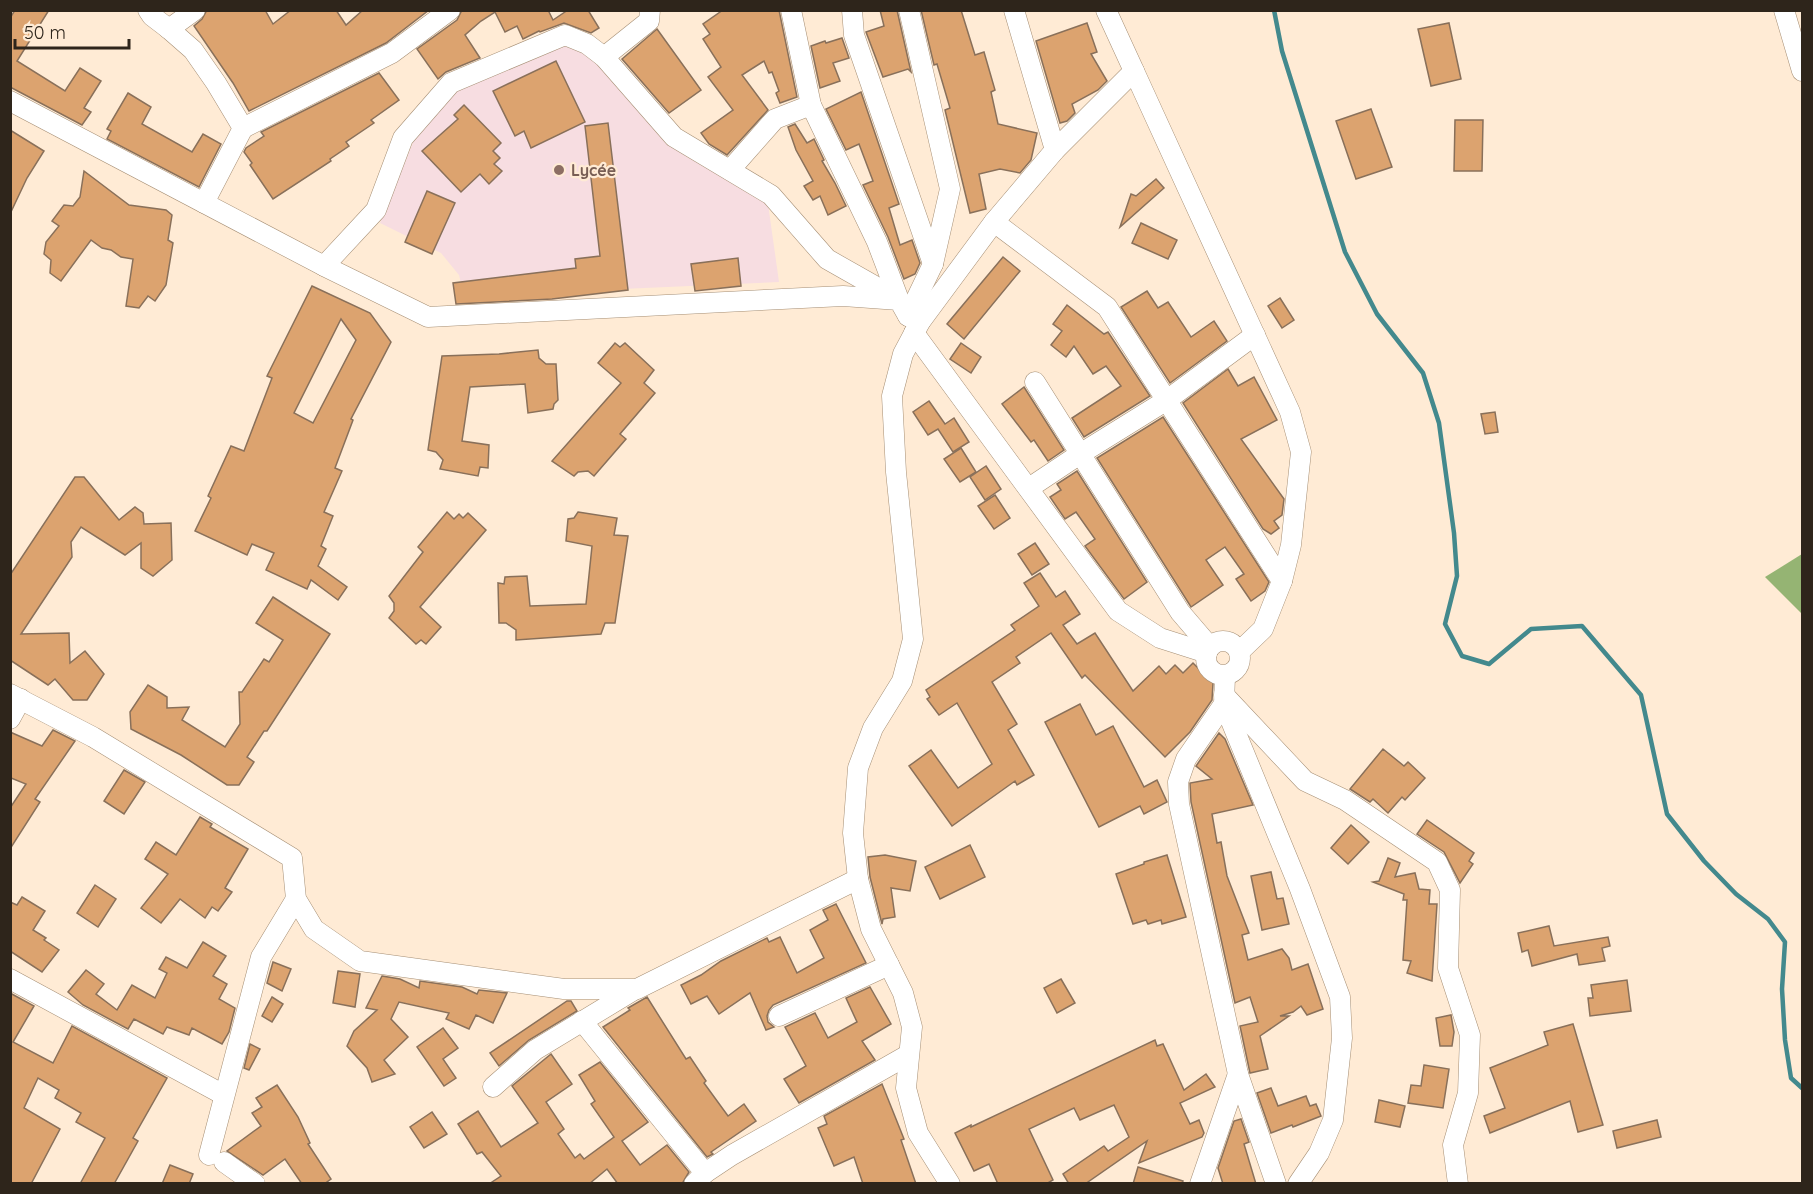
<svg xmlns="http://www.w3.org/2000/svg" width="1813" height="1194" font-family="Quicksand,sans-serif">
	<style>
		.education { fill: #f7dde1 }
		.forest { fill: #95b473 }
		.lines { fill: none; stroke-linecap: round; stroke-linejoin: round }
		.stream { stroke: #43898d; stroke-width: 4.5 }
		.building { fill: #dca36f; stroke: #89705a; stroke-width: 1.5; fill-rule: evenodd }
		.minor-casing { stroke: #a68f75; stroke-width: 21 }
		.minor { stroke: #fff; stroke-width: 20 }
		.education-dot { fill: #8d6e63; stroke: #ffebd5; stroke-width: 2 }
		.labels { text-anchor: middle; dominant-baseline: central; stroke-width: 4.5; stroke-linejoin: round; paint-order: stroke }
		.education-label { font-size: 16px; font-weight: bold; fill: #785e54; stroke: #ffebd5; text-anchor: start }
	</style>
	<rect width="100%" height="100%" fill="#ffebd5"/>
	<path class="education" d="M562,40l21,8 185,156 11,78 -315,14 -5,-21 -18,-22 -61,-30 36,-88 37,-48z"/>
	<path class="forest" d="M1802,554v60l-37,-37z"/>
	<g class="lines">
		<path class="stream" d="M1274,10l8,41 63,201 32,62 46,59 16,50 15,110 3,43 -12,48 17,32 27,8 42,-35 51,-3 59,69 26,119 37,47 32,33 32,25 17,23 -3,47 3,51 6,38 11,10"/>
	</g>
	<g class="building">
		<path d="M15,10h34l-32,51 48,30 15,-23 21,13 -17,27 7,4 -9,13 -72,-38v-69z"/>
		<path d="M207,10h58l8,14 18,-14h45l10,15 17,-15h66l-43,33 -137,68 -16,-28 -39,-57 8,-7z"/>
		<path d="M462,10h86l5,10 15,-10h20l11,18 -8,5 -27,-10 -24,9 -1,-1 -16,8 -6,-13 -12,6 -10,-20 -14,9 -16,14 15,23 -34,14 -8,7 -21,-30 40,-29z"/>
		<path d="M723,10h56l18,87 -17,6 -4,-10 3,-2 -7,-19 -3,1 -5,-12 -22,14 26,35 -41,45 -18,-11 -8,-11 32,-23 -25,-33 13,-10 -18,-28 7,-5 -7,-10z"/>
		<path d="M880,10h17l14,62 -3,-3 -25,8 -17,-45 18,-6z"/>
		<path d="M921,10h40l14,45 9,-3 11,38 -4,2 7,32 39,9 -6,27 -11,13 -20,-4 -21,5 7,35 -16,4 -25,-103 5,-2 -13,-44 -3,1z"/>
		<path d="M1087,23l10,29 -6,2 16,27 -9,9 -26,14 3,9 -8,8 -7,2 -24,-82z"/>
		<path d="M1449,23l12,56 -30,7 -13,-57z"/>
		<path d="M657,29l44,61 -32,23 -47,-54z"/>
		<path d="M842,38l7,20 -16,5 7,18 -20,7 -9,-42 14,-5 1,2z"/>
		<path d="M556,61l29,61 -54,26 -7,-17 -9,5 -22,-45z"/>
		<path d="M379,73l20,27 -28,20 3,3 -28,19 3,4 -19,13 1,2 -58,38 -23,-34 2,-2 -8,-11 2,-4 18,-12 -3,-4z"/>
		<path d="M861,92l38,112 -10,4 11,37 12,-5 8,23 -5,11 -11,5 -16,-42 -25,-52 10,-4 -14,-37 -13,6 -20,-41z"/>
		<path d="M128,93l23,14 -9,17 50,28 11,-18 18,10 -22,43 -92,-48 4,-8 -4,-2z"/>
		<path d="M464,105l37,38 -8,8 7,7 -6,6 8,7 -13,13 -9,-10 -19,18 -39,-41 36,-32 -4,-4z"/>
		<path d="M1371,109l21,58 -36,12 -20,-58z"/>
		<path d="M1455,120h28l-1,51h-28z"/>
		<path d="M608,123l20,167 -76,9 -96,5 -3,-21 123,-15 -1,-9 25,-3 -15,-130z"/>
		<path d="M795,124l12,19 7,-4 10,21 -2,1 13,22 11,23 -18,9 -8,-19 -7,4 -9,-14 9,-5 -17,-31 -8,-23z"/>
		<path d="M10,130l34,21 -17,27 -17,36z"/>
		<path d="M84,171l45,34 37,5 6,5 -4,25 5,3 -7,42 -11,16 -7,-5 -9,12 -13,-2 7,-47 -12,-2 -10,-7 -9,-2 -11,-8 -30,41 -11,-8 1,-13 -7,-6 2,-12 13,-16 -7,-5 12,-16 9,1 7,-9z"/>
		<path d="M1156,179l8,9 -44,39 11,-33 5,2z"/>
		<path d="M427,191l28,12 -23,51 -27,-12z"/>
		<path d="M1141,223l36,17 -9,19 -36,-16z"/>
		<path d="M1003,257l17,14 -56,68 -17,-15z"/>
		<path d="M738,258l3,28 -46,5 -4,-27z"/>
		<path d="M312,286l58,27 21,29 -40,77 2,1 -18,48 7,3 -18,41 9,4 -12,30 5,3 -8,17 29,21 -9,13 -27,-20 -4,9 -41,-19 8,-17 -22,-9 -5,11 -52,-24 16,-33 -3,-2 23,-50 13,5 28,-73 -5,-2zM341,319l15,21 -43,83 -19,-10z"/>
		<path d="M1147,291l11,17 10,-6 23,35 23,-16 13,20 -57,42 -49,-76z"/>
		<path d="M1280,298l14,22 -12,8 -14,-22z"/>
		<path d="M1067,305l37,29 4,-2 42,64 -66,41 -12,-19 49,-32 -15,-20 -13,8 -19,-28 -8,11 -15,-12 11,-14 -9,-7z"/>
		<path d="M615,343l5,4 5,-4 29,27 -10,13 11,10 -35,41 6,5 -32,37 -6,-5 -10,1 -4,4 -22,-15 69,-78 -23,-20z"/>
		<path d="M961,343l20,14 -10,16 -21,-14z"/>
		<path d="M538,350l1,8 7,6h10l2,36 -4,4 -1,5 -25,4 -3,-29 -55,3 -8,54 27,4 -1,23 -8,-1 -2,9 -38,-7 3,-9 -7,-8 -8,-2 14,-94 57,-2z"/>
		<path d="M1228,369l10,17 16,-9 23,43 -36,19 43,60 -2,16 -8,6 5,7 -8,6 -8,-5 -80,-126z"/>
		<path d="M1024,387l40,63 -16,11 -14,-21 -3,2 -29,-38z"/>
		<path d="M929,401l16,23 9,-6 15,24 -16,10 -15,-23 -10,6 -15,-23z"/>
		<path d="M1495,412l3,20 -13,2 -4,-20z"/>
		<path d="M1163,417l106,165 -4,9 -14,10 -15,-22 8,-5 -19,-27 -19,13 17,25 -32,22 -94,-149z"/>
		<path d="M961,448l15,24 -16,10 -16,-23z"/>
		<path d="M986,466l15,23 -16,11 -15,-23z"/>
		<path d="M1077,471l70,111 -23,17 -39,-53 10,-7 -19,-27 -11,7 -15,-22 11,-7 -4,-6z"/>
		<path d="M75,477h9l35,43 16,-13 8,6 1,11 27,-1 1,37 -19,16 -12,-8v-25l-16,12 -44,-28 -10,15 1,15 -51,77 48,-1 1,30 15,-12 19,23 -17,26h-14l-18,-21 -7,6 -38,-25v-85z"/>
		<path d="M995,495l15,23 -16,11 -16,-23z"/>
		<path d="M447,512l7,7 5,-5 4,4 5,-5 18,17 -66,77 21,20 -15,17 -5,-4 -5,4 -27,-26 5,-7v-8l-5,-7 34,-44 -5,-5z"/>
		<path d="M578,512l39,6 -3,17 14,1 -13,87h-10l-4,11 -85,6v-10l-10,-7h-7l-1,-40 6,1 1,-7 22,-1 3,30 56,-2 6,-58 -26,-5 2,-22 6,-1z"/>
		<path d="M1035,543l14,21 -17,11 -14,-21z"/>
		<path d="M1040,573l16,24 9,-6 15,23 -17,11 14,19 18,-11 38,58 26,-25 7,8 9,-9 8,8 10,-10 20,20 -1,17 -22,32 -25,25 -80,-82 -3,3 -31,-45 -35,24 4,6 -28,19 25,42 -9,6 26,45 -17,10 -2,-4 -63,45 -43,-60 22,-16 27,38 34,-24 -35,-61 -18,12 -12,-16 3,-2 -4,-7 89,-60 -4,-5 28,-19 -15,-23z"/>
		<path d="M273,597l57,37 -63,97h-3l-17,26 7,5 -15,23h-12l-46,-30 -50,-26 -1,-17 18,-27 19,12v11l22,-1 -7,13 43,27 15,-23 -1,-32h3l22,-33 5,3 14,-22 -27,-17z"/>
		<path d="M1080,704l16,31 17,-9 31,61 13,-7 10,22 -23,12 -4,-8 -41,21 -54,-105z"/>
		<path d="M53,730l22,11 -40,58 5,3 -30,47v-41l16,-24 -15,-6 -1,-46 32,14z"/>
		<path d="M1219,733l6,6 28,66 -41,9 5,29 4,-1 6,34 22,57 -7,2 6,25 34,-11 7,9 3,12 16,-6 15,45 -16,6 -6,-9 -8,6 -13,4h9l-29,20 8,33 -18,4 -10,-47 18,-4 -8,-25 -15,6 -44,-201 -1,-19 22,-4 -16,-13z"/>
		<path d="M1383,749l21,17 4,-4 17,16 -20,22 -3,-3 -14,16 -15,-14 -3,3 -20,-13z"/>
		<path d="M124,770l21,12 -21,32 -20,-13z"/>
		<path d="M200,817l12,7 -2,3 38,22 -23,39 7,4 -14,19 -6,-4 -7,11 -25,-19 -19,24 -20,-15 27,-34 -23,-15 11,-17 20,13z"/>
		<path d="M1427,820l47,33 -5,8 4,3 -13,19 -16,-31 -27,-18z"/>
		<path d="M1351,825l18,17 -21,22 -17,-16z"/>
		<path d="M970,845l15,32 -45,22 -15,-32z"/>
		<path d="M885,855l31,6 -6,30 -19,-3 4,29 -12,2 -1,5 -12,-47 -2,-20z"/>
		<path d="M1167,855l19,62 -24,7 -1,-4 -13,4 -2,-4 -13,4 -17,-50 28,-10v-2z"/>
		<path d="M1388,858l12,5 -5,14 20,-4 4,16 11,1 -1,14h8l-5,77 -25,-8 4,-12 -8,-1 4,-60h-4l1,-6 -31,-12 6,-1z"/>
		<path d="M1271,872l6,27 6,-1 6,26 -27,6 -11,-54z"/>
		<path d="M95,885l21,14 -18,28 -21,-14z"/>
		<path d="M22,897l23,14 -12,19 13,8 -2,2 15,10 -17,22 -32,-21v-49l7,3z"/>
		<path d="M836,904l30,59 -93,42 -4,5 -2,6 1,6 6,5 -8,3 -16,-37 -31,21 -12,-18 -16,8 -10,-19 20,-10 20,-14 46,-23 2,4 11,-5 17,36 27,-15 -14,-28 18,-10 -5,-10z"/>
		<path d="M1549,926l5,20 54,-9 2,9 -8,2 3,13 -26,4 -2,-11 -45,12 -4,-16 -6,2 -4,-19z"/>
		<path d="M203,942l23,14 -13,20 14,8 -8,15 16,9 -6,24 -7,12 -30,-16 -3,7 -22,-8 -4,7 -29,-15 -6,10 -45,-24 -15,-13 18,-22 18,14 -8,10 21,16 15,-25 23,13 12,-25 -8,-4 7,-12 21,11z"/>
		<path d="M273,962l18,7 -9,22 -15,-8z"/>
		<path d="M338,971l22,3 -5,33 -22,-4z"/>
		<path d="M382,976l18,3 19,9 1,-7 42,6 15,7 2,-4 28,3 -14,30 -17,-8 -7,14 -23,-10 3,-6 -50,-11 -8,17 17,18 -24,23 11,14 -23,8 -5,-14 -20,-22 7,-15 23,-21 -11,-2z"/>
		<path d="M1061,979l14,24 -18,10 -13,-25z"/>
		<path d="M1627,980l4,31 -41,5 -2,-18h5l-2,-13z"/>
		<path d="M870,987l21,37 -29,17 13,19 -76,43 -15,-24 22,-13 -21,-39 30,-14 13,25 29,-16 -11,-24z"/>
		<path d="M10,993l24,13 -21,36 40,21 19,-37 95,52 -34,60 5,3 -24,43h-34l25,-46 -29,-16 5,-9 -26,-15 4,-8 -21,-12 -14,30 36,21 -29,55h-21z"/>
		<path d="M272,997l11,7 -11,18 -10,-6z"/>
		<path d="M647,997l39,62 4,-2 16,24 -2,2 24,33 16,-12 12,17 -45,31 2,2 -6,3 -104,-130 27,-17 -2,-2z"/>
		<path d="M567,1001h4l6,10 -48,29 -30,26 -9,-13z"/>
		<path d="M1451,1015l3,17 -2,14h-12l-4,-28z"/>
		<path d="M1573,1024l30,101 -25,7 -8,-31 -80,32 -6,-17 21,-8 -15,-40 58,-23 -4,-13z"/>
		<path d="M443,1028l15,20 -15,11 13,19 -12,8 -27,-39z"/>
		<path d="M1155,1040l2,6 6,-2 21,46 22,-16 9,13 -35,16 10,21 9,-4 5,13 -2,4 -63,26 8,-22 -62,43h-16l-6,-10 41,-28 4,5 21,-14 -15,-32 -34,15 -6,-12 -45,21 24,51 -7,4h-48l-9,-20 -15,7 -19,-38 16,-8v2z"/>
		<path d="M250,1044l10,5 -11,21 -5,-2z"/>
		<path d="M551,1054l21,30 -26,18 18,27 -6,5 17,24 5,-4 4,5 30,-22 -23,-33 4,-3 -16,-26 21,-13 48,60 -26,19 18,24 27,-20 22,27 -7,12h-64l-11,-15 -18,15h-100l12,-8 -19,-24 -5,2 -19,-30 20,-13 23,36 37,-24 -26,-37z"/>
		<path d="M1424,1065l25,4 -6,39 -35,-5 3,-18 10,1z"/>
		<path d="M882,1084l22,55 -3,1 15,44h-53l-9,-27 -20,9 -16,-38 9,-4 -3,-8z"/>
		<path d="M277,1085l21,32 12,26 -2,1 23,35 -7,5h-22l-17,-25 -22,16 -36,-24 34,-25 -9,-13 10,-6 -6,-9z"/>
		<path d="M1271,1088l7,18 28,-10 4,10 6,-2 5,12 -28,11 -1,-2 -21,8 -14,-40z"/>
		<path d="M1379,1100l26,6 -5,21 -25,-5z"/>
		<path d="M432,1112l15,22 -23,14 -14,-21z"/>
		<path d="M1241,1119l8,23 -5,2 12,40h-33l-5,-16 16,-47z"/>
		<path d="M1657,1120l4,17 -44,11 -4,-17z"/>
		<path d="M170,1165l23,9 -4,10h-27z"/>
		<path d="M1138,1167l45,14 -1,3h-49z"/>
	</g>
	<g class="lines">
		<g class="minor-casing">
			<g id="minor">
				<path d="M148,10l4,6 17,13"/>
				<path d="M195,10l-26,19 24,21 23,33 27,45 -39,75"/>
				<path d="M791,10l20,95 66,137 22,58"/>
				<path d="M852,10l2,25 79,229"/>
				<path d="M1014,10l41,140"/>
				<path d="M1784,10l18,61"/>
				<path d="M604,57l45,-36 1,-11"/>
				<path d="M1134,71l156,341 11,40 -10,93 -9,36 -19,48 -24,23"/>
				<path d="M10,101l314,165 104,51 415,-21 56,4 9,16 12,6"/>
				<path d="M243,128l149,-75 58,-43"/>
				<path d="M730,170l45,-51 36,-14"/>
				<path d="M994,222l113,85 175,274"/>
				<path d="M324,266l52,-56 27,-72 48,-55 114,-48 22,9 17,13 70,80 97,58 56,64 67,38"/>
				<path d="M908,316l25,-52 17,-75 -41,-179"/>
				<path d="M914,333l204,278 42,27 47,15"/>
				<path d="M1035,382l145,230 30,35"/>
				<path d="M1029,488l51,-34 87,-54 88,-65"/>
				<circle cx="1223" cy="658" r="17"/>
				<path d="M1225,676l-1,28 -38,55 -8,23 1,22 59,270 38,110"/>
				<path d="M10,694l83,43 199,121 4,41 18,30 46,32 204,28h73l221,-110"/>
				<path d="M1224,695l81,86 40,19 92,62 13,28 -2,78 22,67 -2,58 -15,52 5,39"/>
				<path d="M1224,704l76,185 40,108 2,41 -9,82 -14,33 -21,31"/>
				<path d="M10,719l11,-20"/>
				<path d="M10,979l214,116"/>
				<path d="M779,1016l110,-51"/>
				<path d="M582,1021l123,152"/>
				<path d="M493,1087l42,-37 99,-60"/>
				<path d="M209,1155l52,-198 35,-58"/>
				<path d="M224,1162l31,22"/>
				<path d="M694,1184l11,-11 27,-18 176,-100"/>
				<path d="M950,1184l-32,-51 -12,-45 6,-61 -9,-34 -32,-64 -13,-50 -5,-46 5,-65 15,-40 29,-47 11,-42 -17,-167 -4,-76 11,-42 17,-32 74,-100 61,-72 79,-79 -28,-61"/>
				<path d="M1200,1184l38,-110"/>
			</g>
		</g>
		<use href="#minor" class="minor"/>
	</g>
	<circle class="education-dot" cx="559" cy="170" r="6"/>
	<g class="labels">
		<g class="education-label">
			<text x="571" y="170">Lycée</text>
		</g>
	</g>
	<rect width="1813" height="1194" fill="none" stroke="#2e251b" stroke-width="24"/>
	<path d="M15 39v9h114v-9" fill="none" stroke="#2e251b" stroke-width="3"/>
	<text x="24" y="39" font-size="18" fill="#2e251b" stroke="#ffebd5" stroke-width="4.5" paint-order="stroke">50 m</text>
</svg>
